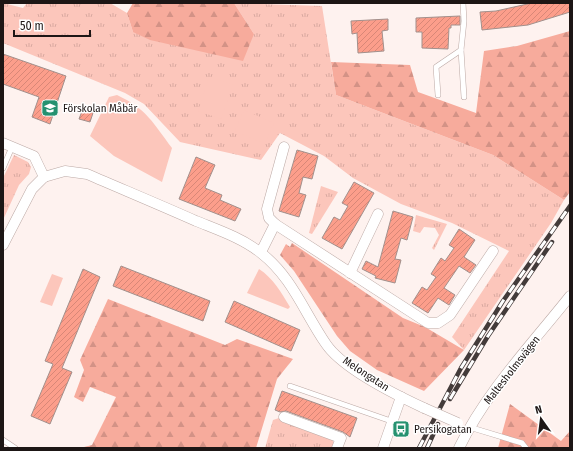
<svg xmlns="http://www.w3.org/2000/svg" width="573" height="451" font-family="'Fira Sans Condensed',sans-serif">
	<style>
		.grass { fill: url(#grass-tufts) }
		.forest { fill: url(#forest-firs) }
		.park { fill: #fcc6bb }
		.building { fill: url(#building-hatch); stroke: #a2908c }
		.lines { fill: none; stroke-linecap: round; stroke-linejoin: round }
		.service-casing { stroke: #bca9a5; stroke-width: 6 }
		.minor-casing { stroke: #bca9a5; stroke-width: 11 }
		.service { stroke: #fff; stroke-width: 5 }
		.minor { stroke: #fff; stroke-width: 10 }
		.rail-casing { stroke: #433b3a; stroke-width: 4.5 }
		.rail { stroke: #fff; stroke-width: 3; stroke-dasharray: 9; stroke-linecap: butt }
		.minor-bridge-casing { stroke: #bca9a5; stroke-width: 11; stroke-linecap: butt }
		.minor-bridge { stroke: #fff; stroke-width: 10 }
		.labels { text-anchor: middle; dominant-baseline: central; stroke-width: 3; stroke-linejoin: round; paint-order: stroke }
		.poi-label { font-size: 11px; fill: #1d1615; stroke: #fff; text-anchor: start }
		.street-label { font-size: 11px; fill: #1d1615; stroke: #fff }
	</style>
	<defs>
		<pattern id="grass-tufts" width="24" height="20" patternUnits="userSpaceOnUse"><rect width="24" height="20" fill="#fcc6bb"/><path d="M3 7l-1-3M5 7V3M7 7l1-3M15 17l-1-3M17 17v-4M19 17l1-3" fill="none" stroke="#d8a9a0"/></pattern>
		<pattern id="forest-firs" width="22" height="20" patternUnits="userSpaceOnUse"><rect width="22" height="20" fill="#f7ab9c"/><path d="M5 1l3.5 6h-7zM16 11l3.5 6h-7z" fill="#d39286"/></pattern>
		<pattern id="building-hatch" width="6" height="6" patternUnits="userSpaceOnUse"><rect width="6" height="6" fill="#fc9e8b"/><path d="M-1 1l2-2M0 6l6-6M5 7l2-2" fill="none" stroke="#d88777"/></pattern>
	</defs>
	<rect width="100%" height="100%" fill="#fef2ef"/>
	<g class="grass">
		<path d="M3,3l20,5 4,-5h83l17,10 6,19 121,2 -20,-31 88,3 14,89 157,60 71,45 -13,23 -87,127 -12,-13 57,-86 -57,-28 -51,-19 -48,-26 -29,-22 -44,-23 -19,27 -81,-18 -36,-38 -19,-11 -122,-50z"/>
		<path d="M14,155l14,7 3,5 -2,7 -10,11 -16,35v-42z"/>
		<path d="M321,186l17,6 -26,42 -3,-1z"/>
		<path d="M416,215l31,9 -13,26 -2,-2 7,-13 -4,-7 -11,-1 -4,6 -7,-2z"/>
		<path d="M279,418l50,17 4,5 1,8h-69l8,-28z"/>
	</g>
	<g class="forest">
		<path d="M133,3h101l20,31 -11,27 -93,-21 -17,-8 -6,-19z"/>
		<path d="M570,31v161l-6,8 -71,-45 -157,-60 -5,-33 79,3 8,27 58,21 8,-62 33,-5z"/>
		<path d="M292,243l111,75 22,9 39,23 -40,41 -47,-21 -27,-19 -13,-15 -43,-65 -14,-16 6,-11 4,3z"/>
		<path d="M108,299l117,46 12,-6 56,20 -16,20 -21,69h-176l12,-3 24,-48 -26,-10 -7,15 -9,-5 10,-27 -4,-10z"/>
		<path d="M510,404l51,37 9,-10v17h-72z"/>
	</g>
	<g class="park">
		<path d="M209,77l24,8 -12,34 -23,-8z"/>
		<path d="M117,95c30,14 36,28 55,53l-10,34 -48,-26 -24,-20 19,-39z"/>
		<path d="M244,110l30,13 -9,21 -30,-13z"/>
		<path d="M259,269c14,9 22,23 31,38l-2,2 -41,-16z"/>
		<path d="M52,274l11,4 -11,28 -12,-4z"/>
	</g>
	<g class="building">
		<path d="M532,3h38v9l-42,13 -46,5 -2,-18 16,-1z"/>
		<path d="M460,16v9h-9v3h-2l-1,21 -26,-1v-16h-6v-14z"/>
		<path d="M388,19v11l-6,1 2,20 -26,2 -1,-20 -5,1 -1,-13z"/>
		<path d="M3,54l63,22 -16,48 -18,-7 7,-20 -36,-13z"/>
		<path d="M84,106l10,4 -4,12 -11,-3z"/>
		<path d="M297,150l21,6 -6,23 -9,-2 -4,16 7,2 -7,22 -20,-6z"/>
		<path d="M196,157l19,8 -10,23 17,7 -2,5 21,9 -6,12 -56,-22z"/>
		<path d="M354,182l20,11 -32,56 -20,-11 12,-21 6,3 8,-14 -6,-3z"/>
		<path d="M393,211l20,6 -6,23 -6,-2 -6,21 6,1 -6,23 -20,-5 1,-2 -14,-7 4,-8 12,6z"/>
		<path d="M459,229l16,11 -11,17 12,8 -6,8 -11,-7 -15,22 11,7 -6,10 -11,-7 -10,15 -16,-10 10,-16 5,3 9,-13 -5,-3 10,-16 4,3 9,-13 -5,-3z"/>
		<path d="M121,266l89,35 -7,20 -90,-35z"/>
		<path d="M83,269l17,8 -38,91 10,4 -22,52 -19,-8 22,-52 -8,-3z"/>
		<path d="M234,301l66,29 -9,21 -66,-29z"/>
		<path d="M282,391l75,27 -7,19 -7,-5 -57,-21 -6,1 -5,-2z"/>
	</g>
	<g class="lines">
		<g class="service-casing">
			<g id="service">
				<path d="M463,3l1,18 -3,29 3,47"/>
				<path d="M438,95l-2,-28 25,-17"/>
				<path d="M3,168l9,-21"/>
				<path d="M290,386l101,35"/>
				<path d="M469,427l53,16 4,5"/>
				<path d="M3,440l12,8"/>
			</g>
		</g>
		<g class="minor-casing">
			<g id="minor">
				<path d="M3,143l31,13 10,21"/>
				<path d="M44,177l21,-6 22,3c37,16 73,31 109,47 22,9 46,17 65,32 31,24 43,59 65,91 17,25 70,51 98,64"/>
				<path d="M275,224l153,99h10l12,-8 43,-64"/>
				<path d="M3,245l29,-56 12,-12"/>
				<path d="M261,252l14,-28 -6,-6 -2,-9 17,-62"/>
				<path d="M350,273l28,-59"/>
				<path d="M284,417l57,21 -4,10"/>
				<path d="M383,448l18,-51"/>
				<path d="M459,448c27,-56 73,-104 111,-152"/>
			</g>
		</g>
		<use href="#service" class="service"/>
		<use href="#minor" class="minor"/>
		<g class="rail-casing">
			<g id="rail">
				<path d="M450,399l38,-63 64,-94"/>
				<path d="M419,448l42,-80 42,-67 67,-95"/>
				<path d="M427,448l11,-24"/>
			</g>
		</g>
		<use href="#rail" class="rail"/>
		<g class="minor-bridge-casing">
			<path id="minor-bridge" d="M424,408l34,15"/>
		</g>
		<use href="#minor-bridge" class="minor-bridge"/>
	</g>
	<defs>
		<g id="school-square" transform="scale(0.9)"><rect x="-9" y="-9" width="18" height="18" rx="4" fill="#259170" stroke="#fff"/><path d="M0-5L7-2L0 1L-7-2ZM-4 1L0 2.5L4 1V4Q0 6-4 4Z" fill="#fff"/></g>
		<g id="bus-square" transform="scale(0.9)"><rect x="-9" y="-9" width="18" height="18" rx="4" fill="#259170" stroke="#fff"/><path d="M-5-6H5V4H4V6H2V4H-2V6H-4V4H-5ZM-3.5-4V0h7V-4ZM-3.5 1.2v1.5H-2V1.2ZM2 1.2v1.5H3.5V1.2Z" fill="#fff"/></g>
	</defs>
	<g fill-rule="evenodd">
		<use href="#school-square" x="50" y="108"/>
		<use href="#bus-square" x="401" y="429"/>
	</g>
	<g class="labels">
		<g class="poi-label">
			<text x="63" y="108">Förskolan Måbär</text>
			<text x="414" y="429">Persikogatan</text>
		</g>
		<g class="street-label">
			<text transform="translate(512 370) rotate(-52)">Maltesholmsvägen</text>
			<text transform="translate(366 374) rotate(33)">Melongatan</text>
		</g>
	</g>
	<rect width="573" height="451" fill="none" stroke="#1d1615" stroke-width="8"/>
	<g transform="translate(541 419) rotate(346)" stroke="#ffffff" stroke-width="3" paint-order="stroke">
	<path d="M0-3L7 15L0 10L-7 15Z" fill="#1d1615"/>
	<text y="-6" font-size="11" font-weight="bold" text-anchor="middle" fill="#1d1615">N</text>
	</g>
	<path d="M14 30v6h76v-6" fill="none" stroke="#1d1615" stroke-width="2"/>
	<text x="20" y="30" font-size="12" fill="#1d1615" stroke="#ffffff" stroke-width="3" paint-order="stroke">50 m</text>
</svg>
